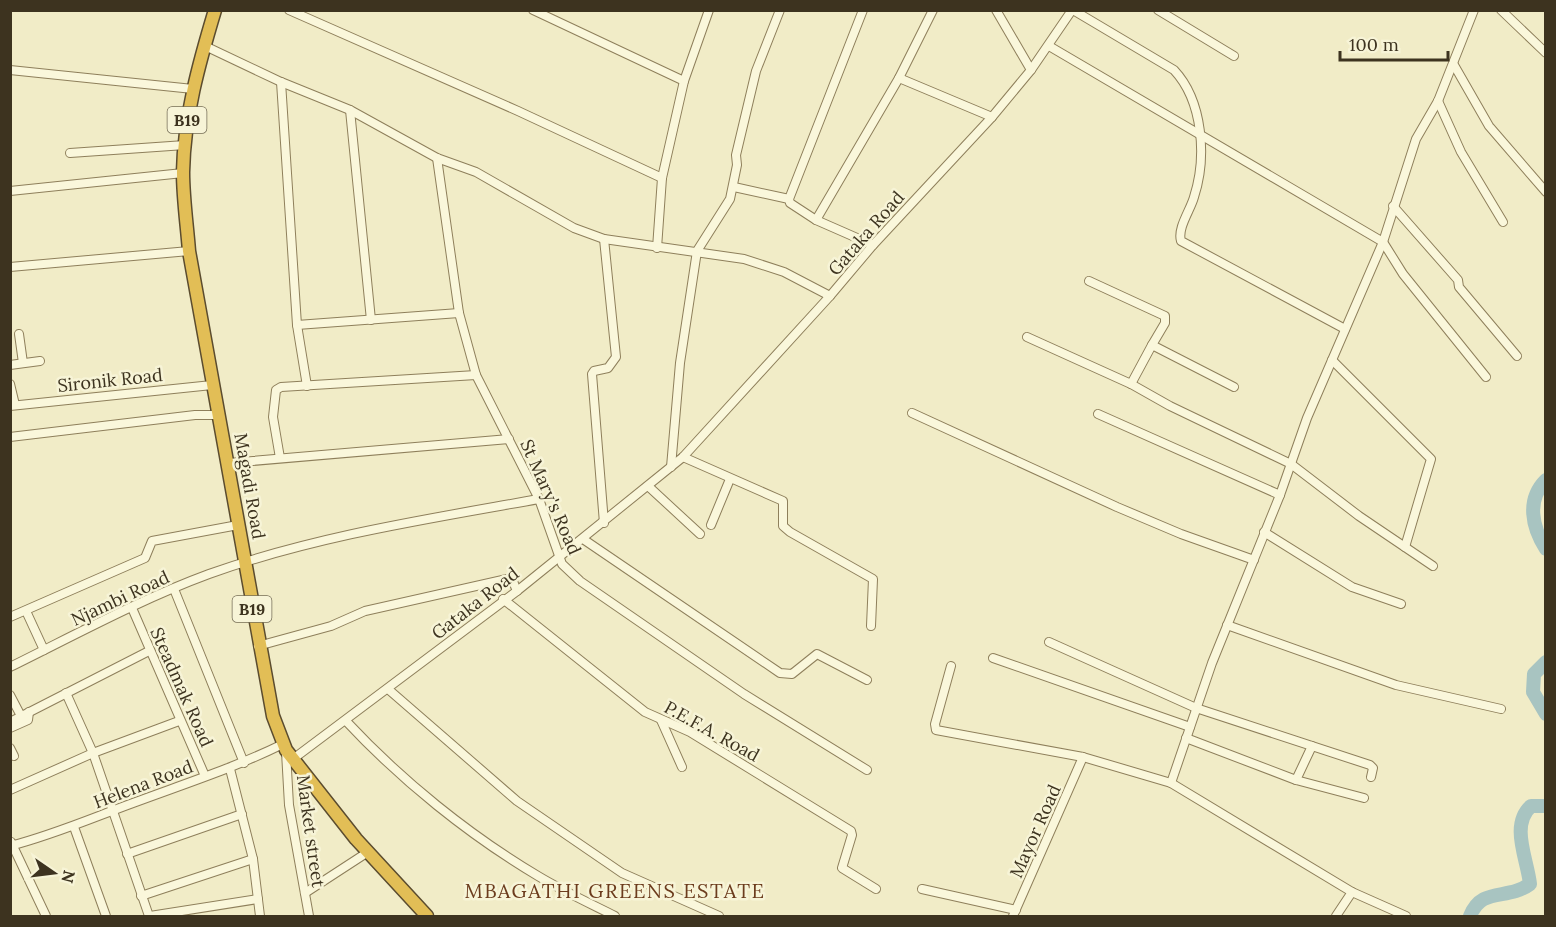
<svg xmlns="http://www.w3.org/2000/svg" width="1556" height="927" font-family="Lora,serif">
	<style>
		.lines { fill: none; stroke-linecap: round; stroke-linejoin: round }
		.river { stroke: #a8c4c1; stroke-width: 14 }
		.minor-casing { stroke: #8e7f5b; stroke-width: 10 }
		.highway-casing { stroke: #5b4c2f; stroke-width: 15 }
		.minor { stroke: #faf7db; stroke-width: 8 }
		.highway { stroke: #e2be56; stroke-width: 12 }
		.labels { text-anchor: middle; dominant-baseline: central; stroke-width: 5; stroke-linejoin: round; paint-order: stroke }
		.shield { fill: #f7f4d7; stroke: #756d56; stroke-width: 1.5 }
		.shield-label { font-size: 16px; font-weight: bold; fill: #3d331f }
		.street-label { font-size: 18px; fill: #3d331f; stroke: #f7f4d7 }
		.neighbourhood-label { font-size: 20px; letter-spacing: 1.5px; fill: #6c3c1d; stroke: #f7f4d7 }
	</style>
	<rect width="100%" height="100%" fill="#f1ecc7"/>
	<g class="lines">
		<g class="river">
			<path d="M1546,480c-20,20 -14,47 0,69"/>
			<path d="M1546,662l-12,12 -1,18 13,22"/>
			<path d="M1470,916c12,-30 37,-15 60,-32 -3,-26 -20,-59 1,-78h15"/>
		</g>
		<g class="minor-casing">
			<g id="minor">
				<path d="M289,10l229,101 144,67"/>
				<path d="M533,10l151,71"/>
				<path d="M863,10l-74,189 1,4 26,17 57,25"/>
				<path d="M996,10l35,60"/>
				<path d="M1073,10l101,60c29,31 33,87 20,127 -3,12 -17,31 -13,44l164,88"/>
				<path d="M1158,10l76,46"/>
				<path d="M1501,10l45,43"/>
				<path d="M205,46l76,36 69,28 87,48 39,14 98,56 30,11 140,20 40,13 46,24"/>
				<path d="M1049,46l334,196 20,32 83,103"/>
				<path d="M1454,65l35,61 57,66"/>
				<path d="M10,70l183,19"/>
				<path d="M899,78l93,39"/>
				<path d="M281,82l16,243 10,61"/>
				<path d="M1438,101l23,51 42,70"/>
				<path d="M350,110l21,210"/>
				<path d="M70,153l115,-8"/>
				<path d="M437,158l22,155 17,62 63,124 23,65 18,17 164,113 123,76"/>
				<path d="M734,187l55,12"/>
				<path d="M10,191l173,-18"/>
				<path d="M1393,206l65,74 1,7 58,69"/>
				<path d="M816,220l83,-142 34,-68"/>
				<path d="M657,248l5,-70 22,-97 25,-71"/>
				<path d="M10,267l179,-16"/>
				<path d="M1089,281l76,35v7l-13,22"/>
				<path d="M297,325l162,-12"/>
				<path d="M19,334l4,29"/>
				<path d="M1027,337l104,47 39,22 121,58 68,52 74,50"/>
				<path d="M1332,360l99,99 -26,88"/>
				<path d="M10,365l30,-4"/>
				<path d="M10,384l5,21"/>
				<path d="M1131,384l21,-39 82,42"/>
				<path d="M10,406l202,-21"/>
				<path d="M912,413l205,94 64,27 73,26"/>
				<path d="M1098,414l182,81"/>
				<path d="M10,437l185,-22h24"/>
				<path d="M683,457l100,44v25l7,6 83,47 -2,47"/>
				<path d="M280,458l-7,-41 3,-27 5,-3 195,-12"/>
				<path d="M229,463l280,-24"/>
				<path d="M671,467l9,-104 17,-112 33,-52 7,-34 -1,-10 20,-84 24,-61"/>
				<path d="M648,486l52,48"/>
				<path d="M604,523l-12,-149 2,-3 14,-3 8,-11 -12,-118"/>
				<path d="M711,525l19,-46"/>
				<path d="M1264,532l88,55 49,17"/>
				<path d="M583,539l197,134 12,1 25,-20 50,26"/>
				<path d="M174,589l70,174"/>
				<path d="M503,599l142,113 45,20 161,99 1,4 -10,33 34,21"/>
				<path d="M132,608l73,168"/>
				<path d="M26,611l18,39"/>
				<path d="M10,617l135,-59 7,-17 86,-16"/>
				<path d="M1227,625l169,60 105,24"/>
				<path d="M1049,642l147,66 174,57 3,3 -2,9"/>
				<path d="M258,646l73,-20 34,-15 142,-32h5l5,12"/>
				<path d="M993,658l197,69"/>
				<path d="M951,666l-16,58 1,6 147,27 88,26 181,109 54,24"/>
				<path d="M10,667c65,-32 131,-68 199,-93 106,-38 219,-55 330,-75"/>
				<path d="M388,689l129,112 105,72 97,43"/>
				<path d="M66,693l27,60 56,163"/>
				<path d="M10,695l11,21"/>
				<path d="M661,720l21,47"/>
				<path d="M346,721c55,59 123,114 192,155 25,15 51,27 77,40"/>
				<path d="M10,722l139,-71"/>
				<path d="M10,728l18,-8 1,-8"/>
				<path d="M1186,738l110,42 68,18"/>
				<path d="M10,748l4,8"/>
				<path d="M286,752l3,53 20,111"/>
				<path d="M293,759l224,-168 166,-134 147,-161 43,-51 119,-128 39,-47 41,-60"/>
				<path d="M230,769l23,90 7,57"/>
				<path d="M1296,780l16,-34"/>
				<path d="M1171,783l41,-120 68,-168 27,-77 76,-176 33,-103 22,-38 36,-91"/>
				<path d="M10,790l83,-37 86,-32"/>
				<path d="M74,827l32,89"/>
				<path d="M11,842l35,74"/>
				<path d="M10,846c43,-11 82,-28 123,-43 51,-19 101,-35 150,-59"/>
				<path d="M127,854l115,-40"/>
				<path d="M922,889l94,21"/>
				<path d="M305,893l63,-41"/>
				<path d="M141,896l112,-37"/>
				<path d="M150,916l108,-17"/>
				<path d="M1013,916l70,-159"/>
				<path d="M1336,916l16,-24"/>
			</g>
		</g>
		<g class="highway-casing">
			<path id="highway" d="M215,10c-16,53 -31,107 -32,162 0,26 4,53 6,79l84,465 13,34 70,89 71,77"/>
		</g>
		<use href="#minor" class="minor"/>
		<use href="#highway" class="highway"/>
	</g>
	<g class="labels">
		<g class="shield">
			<rect x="167.5" y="107" width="39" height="26" rx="4.5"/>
			<rect x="232.5" y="596" width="39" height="26" rx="4.5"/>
		</g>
		<g class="shield-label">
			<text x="187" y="120">B19</text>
			<text x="252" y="609">B19</text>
		</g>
		<g class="street-label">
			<text transform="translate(866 233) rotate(-49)">Gataka Road</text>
			<text transform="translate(110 380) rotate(-6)">Sironik Road</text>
			<text transform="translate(250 486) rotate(80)">Magadi Road</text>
			<text transform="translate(551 497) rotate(66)">St Mary's Road</text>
			<text transform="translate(120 598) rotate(-25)">Njambi Road</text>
			<text transform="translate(475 603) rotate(-38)">Gataka Road</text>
			<text transform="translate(182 687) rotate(66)">Steadmak Road</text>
			<text transform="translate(712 731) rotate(29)">P.E.F.A. Road</text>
			<text transform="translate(143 784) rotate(-21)">Helena Road</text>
			<text transform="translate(311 831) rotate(82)">Market street</text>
			<text transform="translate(1035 831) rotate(-66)">Mayor Road</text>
		</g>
		<g class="neighbourhood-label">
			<text x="615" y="890">MBAGATHI GREENS ESTATE</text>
		</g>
	</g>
	<rect width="1556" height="927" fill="none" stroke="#3d331f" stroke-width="24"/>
	<g transform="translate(54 873) rotate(104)" stroke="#f7f4d7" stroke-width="4.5" paint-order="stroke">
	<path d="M0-4.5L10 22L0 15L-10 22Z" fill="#3d331f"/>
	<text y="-9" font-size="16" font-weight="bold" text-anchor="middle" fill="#3d331f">N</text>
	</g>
	<path d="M1340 51v9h108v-9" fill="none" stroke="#3d331f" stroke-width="3"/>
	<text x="1349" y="51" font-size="18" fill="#3d331f" stroke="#f7f4d7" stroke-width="4.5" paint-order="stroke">100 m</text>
</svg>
